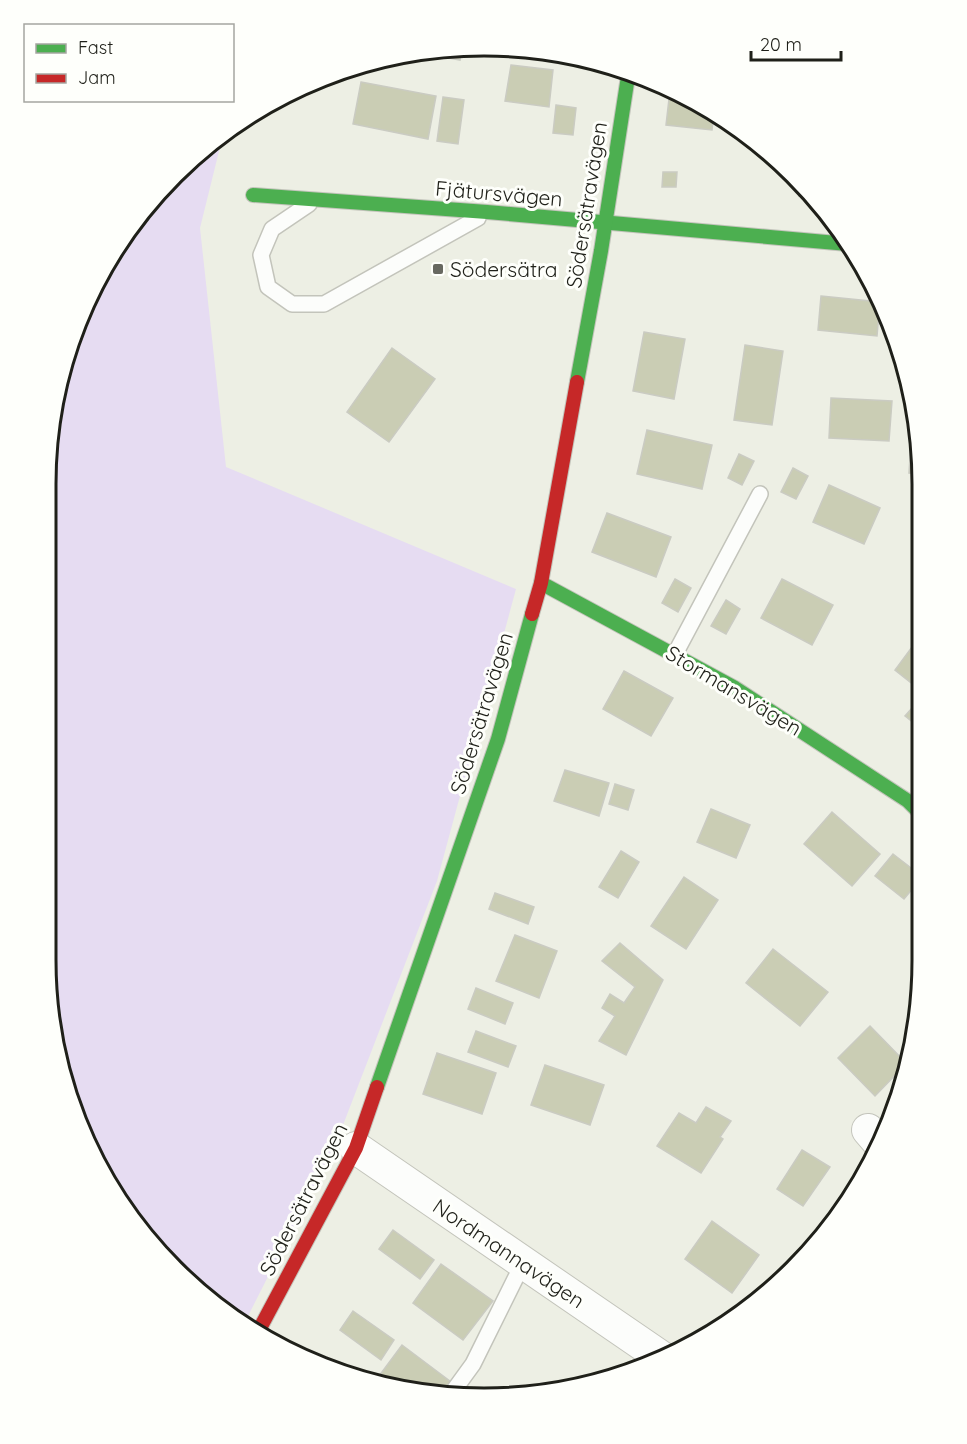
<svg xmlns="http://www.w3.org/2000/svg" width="967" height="1444" font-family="Quicksand,sans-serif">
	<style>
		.green { fill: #e6dcf2 }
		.building { fill: #cacdb4; stroke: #cacbc2; stroke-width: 1.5 }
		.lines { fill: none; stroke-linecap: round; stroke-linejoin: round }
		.lane-casing { stroke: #c3c4bb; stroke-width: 18 }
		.street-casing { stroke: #c3c4bb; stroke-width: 34 }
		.fast-casing { stroke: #c3c4bb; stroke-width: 16 }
		.jam-casing { stroke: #c3c4bb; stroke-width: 16 }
		.lane { stroke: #fcfdfb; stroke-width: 15 }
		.street { stroke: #fcfdfb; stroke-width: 32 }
		.fast { stroke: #4caf50; stroke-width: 14 }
		.jam { stroke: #c62828; stroke-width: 14 }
		.poi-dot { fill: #676860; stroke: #fefffb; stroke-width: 2 }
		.labels { text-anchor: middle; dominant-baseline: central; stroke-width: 6; stroke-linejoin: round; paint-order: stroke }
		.street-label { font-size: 21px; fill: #1f2019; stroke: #fefffb }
		.poi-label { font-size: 21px; fill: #1f2019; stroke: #fefffb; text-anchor: start }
		.rim { fill: none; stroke: #1f2019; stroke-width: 3 }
	</style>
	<rect width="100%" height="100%" fill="#edefe4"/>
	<path class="green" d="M224,131l-24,97 26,239 290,122 -79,292 -99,257 -94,186 -28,-16 -97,-104 -29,-58 2,-2 -5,-5 -19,-38 -23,-141 3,-360 6,-21 -6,-12 1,-141 41,-136 64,-96 63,-59z"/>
	<g class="building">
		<path d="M455,46h7l-2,14 -42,-8z"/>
		<path d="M511,65l42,5 -4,37 -44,-6z"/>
		<path d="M361,82l75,14 -8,43 -75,-15z"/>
		<path d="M670,90l33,14 11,8 -2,18 -46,-5z"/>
		<path d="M443,97l21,3 -6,44 -21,-3z"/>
		<path d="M556,105l20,3 -3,27 -20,-2z"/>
		<path d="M663,172h14l-1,15h-14z"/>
		<path d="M800,183l13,14 -14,-1z"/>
		<path d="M821,296l59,6 -3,34 -59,-6z"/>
		<path d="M644,332l41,7 -11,60 -41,-8z"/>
		<path d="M745,345l38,6 -11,74 -38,-5z"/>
		<path d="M392,348l43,31 -46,63 -42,-30z"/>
		<path d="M831,398l61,3 -3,40 -60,-3z"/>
		<path d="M647,430l65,15 -10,44 -65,-15z"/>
		<path d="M911,442l8,1 2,31 -12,-1z"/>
		<path d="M739,454l15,7 -12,24 -14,-7z"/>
		<path d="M793,468l15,8 -12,23 -15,-7z"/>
		<path d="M829,485l51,23 -16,36 -51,-22z"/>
		<path d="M607,513l64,24 -15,40 -64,-25z"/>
		<path d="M675,579l16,9 -13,24 -16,-9z"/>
		<path d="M782,579l51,26 -21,40 -51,-27z"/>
		<path d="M726,600l14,9 -14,25 -15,-8z"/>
		<path d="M918,639l2,2v49l-25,-20z"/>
		<path d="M624,671l49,27 -22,38 -48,-27z"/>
		<path d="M912,708l8,6v14l-15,-12z"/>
		<path d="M565,770l44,13 -10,33 -45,-15z"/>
		<path d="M615,784l19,6 -6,20 -19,-6z"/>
		<path d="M711,809l39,16 -14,33 -39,-16z"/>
		<path d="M832,812l48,42 -28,32 -48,-42z"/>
		<path d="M621,851l18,11 -21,36 -19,-11z"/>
		<path d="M893,854l26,20v7l-15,18 -29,-23z"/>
		<path d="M684,877l34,23 -32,49 -35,-23z"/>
		<path d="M495,893l39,14 -6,17 -39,-15z"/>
		<path d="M515,935l42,16 -18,47 -43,-17z"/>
		<path d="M620,943l43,37 -37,75 -27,-14 16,-25 -13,-8 8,-14 14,9 11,-16 -33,-26z"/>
		<path d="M773,949l55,43 -28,34 -54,-43z"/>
		<path d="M476,988l37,15 -8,21 -37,-15z"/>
		<path d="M870,1026l35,36 -2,5 -28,29 -37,-38z"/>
		<path d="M476,1031l40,15 -8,21 -40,-15z"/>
		<path d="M437,1053l59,20 -14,41 -59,-20z"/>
		<path d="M545,1065l59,20 -14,40 -59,-20z"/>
		<path d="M706,1107l25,14 -11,16 3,2 -22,34 -44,-27 22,-33 17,10z"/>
		<path d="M802,1150l28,17 -27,39 -26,-17z"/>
		<path d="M712,1221l47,34 -27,38 -47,-34z"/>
		<path d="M393,1230l41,30 -14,19 -41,-30z"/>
		<path d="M441,1264l52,37 -30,39 -50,-37z"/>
		<path d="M353,1311l41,29 -13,20 -41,-30z"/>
		<path d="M402,1345l53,40 -8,11 -71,-16z"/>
	</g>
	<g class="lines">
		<g class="lane-casing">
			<g id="lane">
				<path d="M309,204l-37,25 -11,26 7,32 24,17h32l154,-86"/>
				<path d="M675,654l85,-160"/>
				<path d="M449,1397l24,-33 50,-101"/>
			</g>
		</g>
		<g class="street-casing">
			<g id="street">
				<path d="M868,1130l12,14"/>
				<path d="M356,1148l305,209"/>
			</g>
		</g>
		<g class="fast-casing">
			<g id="fast">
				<path d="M253,195l234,17 361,32"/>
				<path d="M577,382l24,-131 28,-181"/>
				<path d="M541,583l194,105 173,113 11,11"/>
				<path d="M377,1087l121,-348 34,-125"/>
			</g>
		</g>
		<g class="jam-casing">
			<g id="jam">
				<path d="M532,614l9,-31 36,-201"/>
				<path d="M258,1332l98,-184 21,-61"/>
			</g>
		</g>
		<use href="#lane" class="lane"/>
		<use href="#street" class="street"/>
		<use href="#fast" class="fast"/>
		<use href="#jam" class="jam"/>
	</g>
	<rect class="poi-dot" x="432" y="263" width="12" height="12" rx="3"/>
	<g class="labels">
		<g class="street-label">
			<text transform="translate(499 193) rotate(5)">Fjätursvägen</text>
			<text transform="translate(586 205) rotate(-81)">Södersätravägen</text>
			<text transform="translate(734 690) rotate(31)">Stormansvägen</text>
			<text transform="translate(481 713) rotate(-73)">Södersätravägen</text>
			<text transform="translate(303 1199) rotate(-63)">Södersätravägen</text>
			<text transform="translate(509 1253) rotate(34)">Nordmannavägen</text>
		</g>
		<g class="poi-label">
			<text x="450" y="269">Södersätra</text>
		</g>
	</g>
	<path d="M0 0H967V1444H0ZM484 56H484A428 428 0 0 1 912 484V960A428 428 0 0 1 484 1388H484A428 428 0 0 1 56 960V484A428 428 0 0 1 484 56Z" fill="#fefffb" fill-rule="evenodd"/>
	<path class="rim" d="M484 56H484A428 428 0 0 1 912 484V960A428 428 0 0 1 484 1388H484A428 428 0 0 1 56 960V484A428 428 0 0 1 484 56Z"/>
	<rect x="24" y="24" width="210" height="78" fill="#fefffb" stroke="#a5a6a1" stroke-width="1.5"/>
	<rect x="36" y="44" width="30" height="9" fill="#4caf50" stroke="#a5a6a1" stroke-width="1.5"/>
	<text x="78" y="54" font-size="18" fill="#1f2019">Fast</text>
	<rect x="36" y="74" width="30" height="9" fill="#c62828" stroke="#a5a6a1" stroke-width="1.5"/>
	<text x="78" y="84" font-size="18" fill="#1f2019">Jam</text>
	<path d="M751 51v9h90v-9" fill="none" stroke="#1f2019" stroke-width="3"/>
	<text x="760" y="51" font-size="18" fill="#1f2019" stroke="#fefffb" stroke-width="4.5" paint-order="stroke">20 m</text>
</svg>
